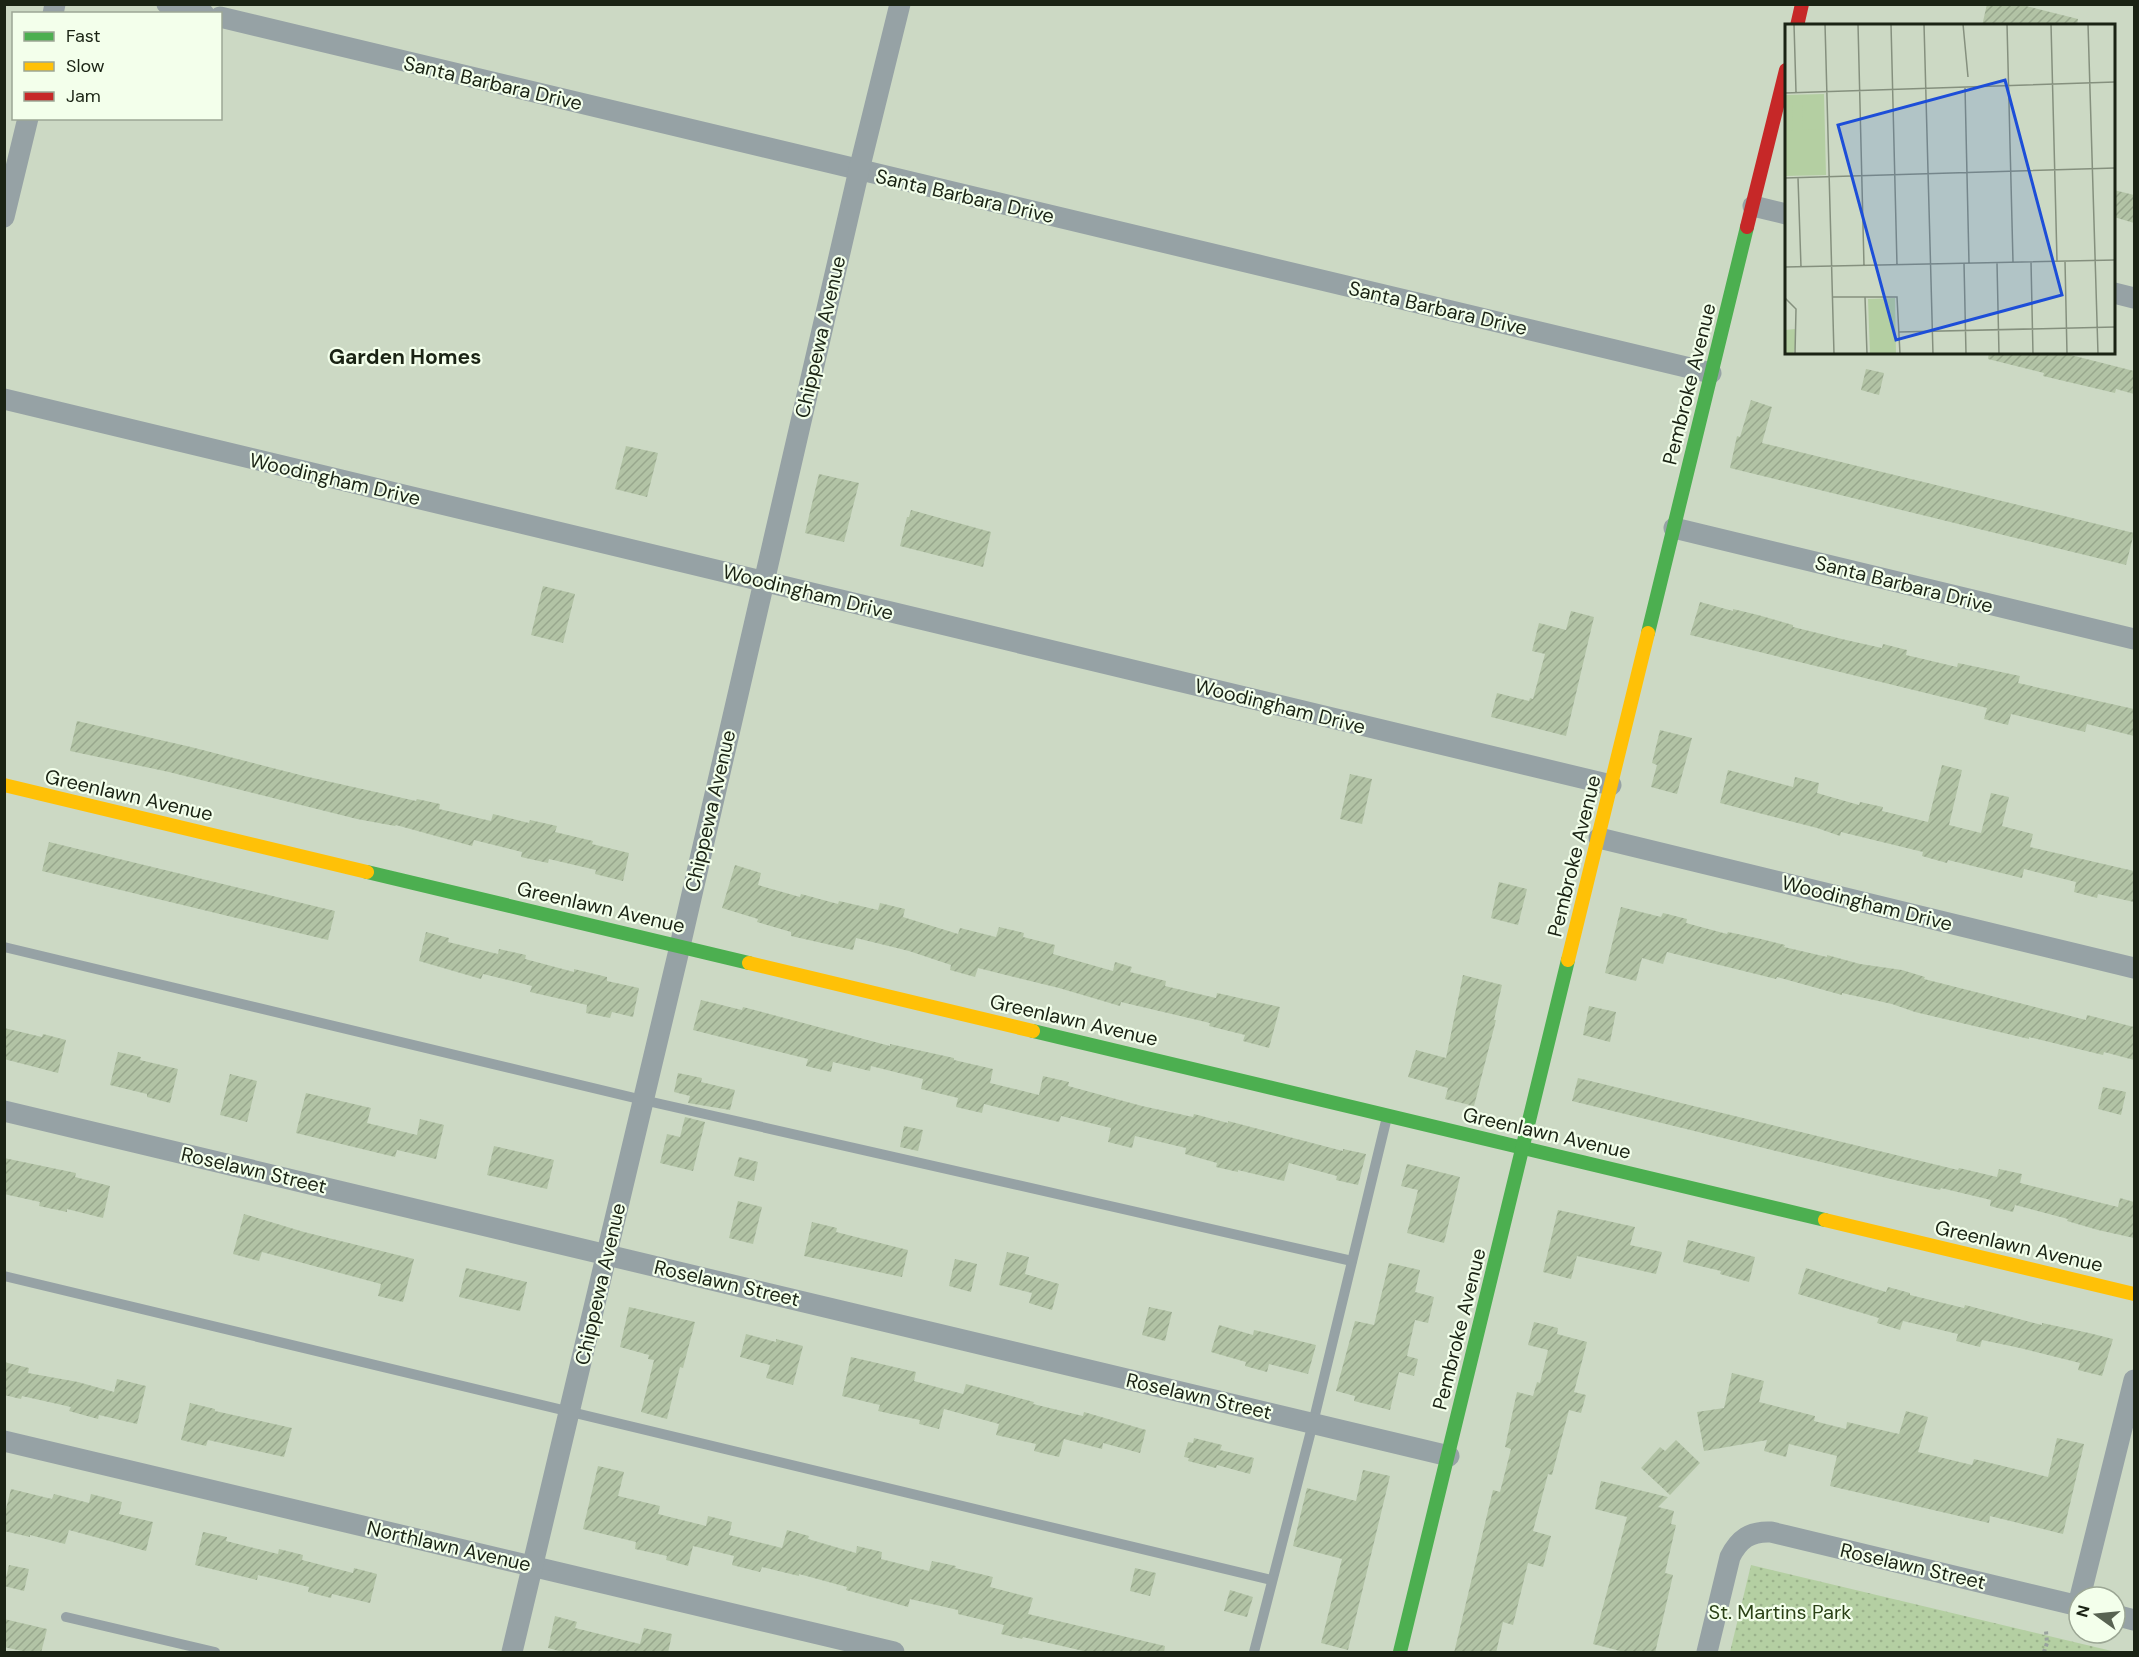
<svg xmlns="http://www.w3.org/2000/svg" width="2139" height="1657" font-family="'DM Sans',sans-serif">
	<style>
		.grass { fill: url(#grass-dots) }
		.building { fill: url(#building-hatch) }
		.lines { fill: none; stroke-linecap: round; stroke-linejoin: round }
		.path { stroke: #98a29d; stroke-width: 4; stroke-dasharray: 3 3; stroke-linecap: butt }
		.lane { stroke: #96a2a5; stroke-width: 10 }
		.street { stroke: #96a2a5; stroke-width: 21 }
		.fast { stroke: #4caf50; stroke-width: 14 }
		.slow { stroke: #ffc107; stroke-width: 14 }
		.jam { stroke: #c62828; stroke-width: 14 }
		.labels { text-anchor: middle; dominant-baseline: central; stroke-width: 4.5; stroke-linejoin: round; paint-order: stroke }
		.street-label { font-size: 20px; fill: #1a2314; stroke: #f3ffeb }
		.park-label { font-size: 20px; fill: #2a4116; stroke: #f3ffeb }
		.neighbourhood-label { font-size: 21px; font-weight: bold; fill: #1a2314; stroke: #f3ffeb }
		.inset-road { fill: none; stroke: #85907e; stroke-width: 1.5 }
		.view { fill: #1d4ed8; fill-opacity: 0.15; stroke: #1d4ed8; stroke-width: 3 }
		.inset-edge { fill: none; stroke: #1a2314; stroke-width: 3 }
	</style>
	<defs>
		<pattern id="grass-dots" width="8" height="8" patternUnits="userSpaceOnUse" patternTransform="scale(1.5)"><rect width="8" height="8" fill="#b4cfa2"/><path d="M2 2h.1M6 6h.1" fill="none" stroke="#9ab18b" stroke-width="1.8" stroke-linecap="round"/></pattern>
		<pattern id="building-hatch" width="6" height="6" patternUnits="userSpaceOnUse" patternTransform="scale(1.5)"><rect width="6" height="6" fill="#b2c3a5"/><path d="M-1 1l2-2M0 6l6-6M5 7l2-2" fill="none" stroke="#98a78d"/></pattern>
	</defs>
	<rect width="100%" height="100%" fill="#ccd9c4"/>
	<path class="grass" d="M1751,1565l365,87h-386z"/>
	<g class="building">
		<path d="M1987,4h31l60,15 -1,7h-95z"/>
		<path d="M2114,190l20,5v28l-20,-6z"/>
		<path d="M1989,352h70l75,19v23l-18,-5 -1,4 -72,-17 1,-3 -56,-14z"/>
		<path d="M1866,369l18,4 -5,22 -18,-5z"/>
		<path d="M1751,400l21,7 -10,36 372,90 -8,32 -396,-97 7,-32 3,1z"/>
		<path d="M626,446l32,7 -11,44 -32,-8z"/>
		<path d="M819,474l40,9 -15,59 -39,-9z"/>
		<path d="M911,510l80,22 -8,35 -83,-21 7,-29h2z"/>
		<path d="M543,586l32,8 -12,49 -32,-8z"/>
		<path d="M1700,602l33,9v-2l25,6 35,10v2l53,13 36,8 1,-4 24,6 -1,5 51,12 1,-4 62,13 -2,7 116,26v27l-47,-12 -2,8 -74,-18 -3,11 -24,-6 3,-11 -297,-73z"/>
		<path d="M1571,611l23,6 -28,119 -75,-19 6,-24 32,8 1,-3 3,1 12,-45 -13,-3 7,-28 27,7z"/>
		<path d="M77,721l114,26 113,29 112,25 1,-2 23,5 -1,5 52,12 2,-7 36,9 1,-3 27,6 -2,6 38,9 -1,3 37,9 -6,28 -28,-7 1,-4 -47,-11 -1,4 -27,-6 1,-5 -48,-12 -2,6 -76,-21 -1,1 -38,-7 -188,-47 -99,-21z"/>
		<path d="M1660,730l32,8 -15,56 -26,-7 6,-22 -5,-2z"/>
		<path d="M1942,765l20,5 -13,55 32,8 10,-40 18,4 -7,29 31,8 -3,13 104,24v31l-36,-8 -1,4 -23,-6 2,-10 -52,-13 -2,9 -74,-18 -1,3 -25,-7 1,-4 -82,-20 -1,4 -23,-8 -97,-25 8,-33 65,17 2,-10 24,6 -2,10 42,12 1,-3 23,5 -1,4 46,11z"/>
		<path d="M1350,774l22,5 -10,45 -22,-5z"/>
		<path d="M49,842l286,69 -7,29 -286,-69z"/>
		<path d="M735,865l26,8 -3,12 42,12 1,-3 37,10 1,-3 39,9 2,-7 25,6 -2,8 55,17 2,-6 36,9 3,-10 25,6 -1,4 32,8 -2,9 60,17 2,-9 17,5 -2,5 36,9 -1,5 51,12 1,-5 63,14 -11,41 -26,-7 2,-6 -36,-9 1,-3 -89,-21 -1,4 -61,-18 -81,-20 -3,9 -25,-7 1,-5 -42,-14 -53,-13 -3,12 -62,-14v-4l-34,-10 1,-3 -36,-11z"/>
		<path d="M1499,882l28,7 -9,36 -27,-7z"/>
		<path d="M1621,907l40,10 2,-4 24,6 -1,4 41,11 1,-2 33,7 24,6 -1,2 43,10v-2l33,9 42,6 23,7 -1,2 162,41 1,-5 47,12v33l-30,-8 -1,3 -74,-18v2l-114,-27 -23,-8 -50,-11v2l-65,-18 -1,2 -109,-27 -4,12 -21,-6 -6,23 -31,-8z"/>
		<path d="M426,932l23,6 -1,4 50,12 1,-5 27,6 -1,4 49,13v-3l33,8v4l32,7 -6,29 -21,-5 -2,6 -24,-5 1,-8 -57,-13 2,-6 -49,-12 -2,5 -62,-18z"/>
		<path d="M1463,975l39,10 -8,35h2l-22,86 -29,-7 3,-11 -40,-11 8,-27 30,8z"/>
		<path d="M701,1000l41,10 1,-3 147,39v-2l64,14v2l39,9 -3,14 49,12 4,-19 26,6 -1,4 74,20 51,11 1,-3 34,9v-2l115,30v-2l23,5 -8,31 -22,-5 1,-4 -48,-13 -5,18 -46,-11v2l-22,-5 1,-4 -32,-9 1,-6 -51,-12 -3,12 -24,-6 3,-14 -50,-12 -2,6 -75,-18 -2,9 -26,-6 2,-9 -37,-9 2,-10 -52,-13 -1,5 -37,-9 -2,10 -25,-6 2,-7 -115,-29z"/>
		<path d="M1589,1006l27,6 -6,30 -27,-7z"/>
		<path d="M4,1028l38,9 1,-3 23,6 -8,33 -54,-14z"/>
		<path d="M118,1052l23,5 -1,3 38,9 -8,34 -23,-6v-3l-37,-9z"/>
		<path d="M678,1073l24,5 -1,4 34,8 -5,20 -42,-7 2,-7 -16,-4z"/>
		<path d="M230,1074l27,7 -10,41 -27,-7z"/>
		<path d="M1578,1078l380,92 1,-2 38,9 2,-8 23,5 -2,9 98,24 2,-9 14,4v36l-36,-8 -31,-9 1,-2 -53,-14 -2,7 -23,-6 1,-6 -50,-12 -1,2 -37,-8 -331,-81z"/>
		<path d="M2103,1087l23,5 -5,23 -23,-6z"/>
		<path d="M306,1093l65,15 -4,15 50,12 3,-16 24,6 -8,34 -39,-9 -2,7 -99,-24z"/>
		<path d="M685,1117l20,5 -12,49 -33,-8 7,-29 13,3z"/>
		<path d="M904,1126l19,4 -5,21 -18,-4z"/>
		<path d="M494,1146l60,14 -7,29 -60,-14z"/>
		<path d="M739,1157l19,5 -4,19 -20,-5z"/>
		<path d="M4,1158l72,15 -1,4 35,9 -7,32 -36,-9v3l-28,-6 1,-4 -36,-8z"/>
		<path d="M1407,1164l53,13 -16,66 -37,-10 11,-43 -17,-4z"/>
		<path d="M738,1201l24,6 -9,37 -24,-6z"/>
		<path d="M1558,1210l77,17 -5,18 32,7 -6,22 -79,-18 -6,23 -28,-7z"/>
		<path d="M244,1214l60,18 110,27 -11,43 -25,-6 3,-12 -119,-32 -3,9 -26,-7z"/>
		<path d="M812,1222l25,6 -1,4 72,18 -6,27 -98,-21z"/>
		<path d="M1688,1240l67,17 -6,25 -29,-8 1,-3 -38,-9z"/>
		<path d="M1007,1252l22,5 -4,17 34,10 -7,26 -23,-7 3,-10 -33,-8z"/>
		<path d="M955,1259l22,5 -6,28 -22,-6z"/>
		<path d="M1389,1263l31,7 -5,22 19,5 -6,26 -13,-3 -8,36 11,3 -4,17 -15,-4 -9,38 -36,-9 1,-5 -19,-5 19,-70 19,4z"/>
		<path d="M466,1268l61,14 -7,29 -61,-14z"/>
		<path d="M1806,1268l80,24 2,-5 22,6v2l54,13 1,-3 77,20v-2l47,10 24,6 -11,37 -24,-6 2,-7 -60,-15 -38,-8 -2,7 -24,-6 2,-7 -55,-13 -3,9 -23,-7 2,-5 -81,-24z"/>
		<path d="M629,1307l66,15 -12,46 -3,-1 -13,52 -26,-7 13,-52 -6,-1 1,-4 -29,-8z"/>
		<path d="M1149,1307l23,5 -7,29 -23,-6z"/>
		<path d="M1534,1322l24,6 -1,6 30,8 -13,50 12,3 -5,18 -12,-3 -17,65 -4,-1 -15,57 18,5 -8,31 -15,-4 -15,62 -10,-3 -7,31h-42l39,-163 7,2 11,-43 -6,-2 12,-55 16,4 4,-14 3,1 8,-33 -20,-5z"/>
		<path d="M1219,1325l34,10 1,-5 62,15 -8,29 -39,-10 -2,8 -22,-6 1,-4 -35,-10z"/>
		<path d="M746,1334l30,8v-3l27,7 -10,39 -27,-7 4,-13 -30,-8z"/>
		<path d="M851,1357l65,15 -2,9 49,13 3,-10 68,18 -1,2 50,12 1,-4 62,18 -6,23 -37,-10 -1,6 -38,-10 -5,18 -25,-6 2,-7 -40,-9 3,-11 -55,-15 -5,20 -20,-5 1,-4 -42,-9 2,-6 -38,-9z"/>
		<path d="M4,1362l25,6 -1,5 50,9 36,10 3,-13 29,7 -9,38 -38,-9 -1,4 -29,-8 2,-4 -49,-11 -1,3 -17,-4z"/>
		<path d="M1732,1373l32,8 -5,21 56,14 -1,5 32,8 1,-7 52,12 7,-23 22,6 -10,35 54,13 2,-6 74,18 9,-39 27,6 -21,90 -73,-18 -1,7 -159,-37 7,-30 -48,-12 -3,13 -22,-6 3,-11 -63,11 -7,-39 27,-4z"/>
		<path d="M190,1403l25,6v2l77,17 -8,29 -76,-17 -2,6 -25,-6z"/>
		<path d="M1194,1438l28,7 -2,5 34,8 -4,16 -33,-9 -1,3 -28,-7 1,-3 -5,-1 4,-15 5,1z"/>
		<path d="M1676,1440l24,23 -30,32 -29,-27 19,-21 5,4z"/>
		<path d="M598,1466l26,6 -6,24 42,10 -2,8 48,12 2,-10 24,6 -3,13 53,13 5,-18 22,6 -1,3 48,14 1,-7 25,6 -1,7 48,12 3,-10 24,5 -1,2 38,9 -3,10 43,11 -5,16 137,32 -1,7h-72l-69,-16 -1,2 -21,-5 3,-9 -46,-11v-4l-48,-11 -2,8 -62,-17 1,-3 -48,-13v2l-37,-9 -2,5 -28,-7 2,-9 -41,-10 -5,20 -22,-6 1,-4 -32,-7 1,-7 -53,-13z"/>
		<path d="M1363,1470l27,6 -42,174 -27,-7 21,-84 -49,-13 14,-58 49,13z"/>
		<path d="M1601,1481l67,16 -10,10 16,4 -3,13 5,1 -11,48 8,2 -18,78h-27l-35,-9 34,-127 -32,-8z"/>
		<path d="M11,1489l41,10 2,-5 35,9 2,-9 31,8 -3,12 34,8 -7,29 -77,-21 -4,14 -35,-9v2l-26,-6v-14z"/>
		<path d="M203,1532l24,5 -1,4 52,13 1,-5 24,6 -1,5 51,13 1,-5 23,6 -7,29 -38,-9 -1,4 -23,-6 1,-5 -51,-12 -1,5 -62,-15z"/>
		<path d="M9,1565l20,4 -5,22 -20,-5z"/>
		<path d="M1135,1568l21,5 -6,23 -20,-5z"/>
		<path d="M1230,1590l23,7 -6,20 -23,-6z"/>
		<path d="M555,1616l22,6 -2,6 65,16 4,-16 28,6 -4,19h-101l-19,-5z"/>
		<path d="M4,1619l43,10 -6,24h-10l-27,-6z"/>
	</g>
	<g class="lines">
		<path class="path" d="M2044,1652l3,-9 -1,-12"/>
		<g class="lane">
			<path d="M4,947l639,153 709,161"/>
			<path d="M4,1276l1267,304"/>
			<path d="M66,1617l149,35"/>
			<path d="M1254,1652l59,-229 74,-306"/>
		</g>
		<g class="street">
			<path d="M167,4l37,10"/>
			<path d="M53,14l2,-10"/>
			<path d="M220,17l1491,356"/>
			<path d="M1753,206l33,8"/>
			<path d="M4,217l24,-99"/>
			<path d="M2114,293l20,5"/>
			<path d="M4,399l1607,386"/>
			<path d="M1674,528l460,111"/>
			<path d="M1599,838l535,130"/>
			<path d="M4,1111l1445,345"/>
			<path d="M4,1441l890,211"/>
			<path d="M2080,1597l54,-217"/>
			<path d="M2115,1615l19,5"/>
			<path d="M512,1652l168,-706 179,-776 41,-166"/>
			<path d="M1707,1652l23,-95c9,-18 20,-26 41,-25l308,74"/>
		</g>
		<g class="fast">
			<path d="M1648,633l99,-406"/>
			<path d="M367,872l382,91"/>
			<path d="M1033,1031l792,189"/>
			<path d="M1400,1652l168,-692"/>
		</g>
		<g class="slow">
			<path d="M4,785l363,87"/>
			<path d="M1568,960l80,-327"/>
			<path d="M749,963l284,68"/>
			<path d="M1825,1220l309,74"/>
		</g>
		<g class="jam">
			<path d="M1797,26l5,-22"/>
			<path d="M1747,227l39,-157"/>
		</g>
	</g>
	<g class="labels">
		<g class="street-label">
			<text transform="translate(493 83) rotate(13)">Santa Barbara Drive</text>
			<text transform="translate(965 196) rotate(13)">Santa Barbara Drive</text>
			<text transform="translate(1438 308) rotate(13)">Santa Barbara Drive</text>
			<text transform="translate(820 337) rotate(-77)">Chippewa Avenue</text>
			<text transform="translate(1689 384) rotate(-76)">Pembroke Avenue</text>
			<text transform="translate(335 479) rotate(13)">Woodingham Drive</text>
			<text transform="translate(1904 584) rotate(14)">Santa Barbara Drive</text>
			<text transform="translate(808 592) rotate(14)">Woodingham Drive</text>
			<text transform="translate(1280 706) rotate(14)">Woodingham Drive</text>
			<text transform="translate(129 795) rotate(13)">Greenlawn Avenue</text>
			<text transform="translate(710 811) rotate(-77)">Chippewa Avenue</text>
			<text transform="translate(1574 856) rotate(-76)">Pembroke Avenue</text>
			<text transform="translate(1867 903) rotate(14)">Woodingham Drive</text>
			<text transform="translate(601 907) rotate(13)">Greenlawn Avenue</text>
			<text transform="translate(1074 1020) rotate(13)">Greenlawn Avenue</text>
			<text transform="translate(1547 1133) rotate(13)">Greenlawn Avenue</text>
			<text transform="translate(254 1170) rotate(13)">Roselawn Street</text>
			<text transform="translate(2019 1246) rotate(13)">Greenlawn Avenue</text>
			<text transform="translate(727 1283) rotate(13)">Roselawn Street</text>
			<text transform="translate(600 1284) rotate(-77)">Chippewa Avenue</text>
			<text transform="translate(1459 1329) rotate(-76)">Pembroke Avenue</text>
			<text transform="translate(1199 1396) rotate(13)">Roselawn Street</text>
			<text transform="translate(449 1546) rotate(13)">Northlawn Avenue</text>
			<text transform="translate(1913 1566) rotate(13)">Roselawn Street</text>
		</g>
		<g class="park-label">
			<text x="1780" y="1612">St. Martins Park</text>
		</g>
		<g class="neighbourhood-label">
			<text x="405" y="357">Garden Homes</text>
		</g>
	</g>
	<g transform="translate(1785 24)">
		<rect width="330" height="330" fill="#ccd9c4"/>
		<path d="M39,70l2,81 -41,1v-81zM110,274l1,56h-26l-2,-55zM10,305v20l-2,5h-8v-24z" fill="#b4cfa2"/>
		<path d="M35,72l1,33 -18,1 -1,-33zM0,73h7l1,33 -8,1z" fill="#b4cfa2"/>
		<path class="inset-road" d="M9,0l2,68M40,0l9,330M73,0l6,242M106,0l6,241M139,0l9,330M178,0l5,53M222,0l6,238M266,0l6,237M303,0l10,330M180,63l4,176M0,69l330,-11M0,154l330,-10M13,154l3,89M280,237l2,93M246,238l2,92M179,239l2,91M212,239l2,91M0,243l330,-7M48,273h64l3,57M80,273l2,57M0,274l11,11 -1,45M114,308l216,-5"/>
		<path class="view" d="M220,56l57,215 -166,45 -58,-215z"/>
		<rect width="330" height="330" class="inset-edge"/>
	</g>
	<rect width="2139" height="1657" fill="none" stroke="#1a2314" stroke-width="12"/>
	<rect x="12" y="12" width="210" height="108" fill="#f3ffeb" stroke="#9ca795" stroke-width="1.5"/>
	<rect x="24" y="32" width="30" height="9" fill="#4caf50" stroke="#9ca795" stroke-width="1.5"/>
	<text x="66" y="42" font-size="18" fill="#1a2314">Fast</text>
	<rect x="24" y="62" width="30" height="9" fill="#ffc107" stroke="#9ca795" stroke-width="1.5"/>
	<text x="66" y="72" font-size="18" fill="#1a2314">Slow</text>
	<rect x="24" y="92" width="30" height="9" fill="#c62828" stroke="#9ca795" stroke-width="1.5"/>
	<text x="66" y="102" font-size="18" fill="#1a2314">Jam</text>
	<g transform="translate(2097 1615) rotate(285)"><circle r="28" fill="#f3ffeb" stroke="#9ca795" stroke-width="1.5"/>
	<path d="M0-4.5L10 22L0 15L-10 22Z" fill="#586352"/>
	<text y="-9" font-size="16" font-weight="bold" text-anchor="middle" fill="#1a2314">N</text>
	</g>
</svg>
